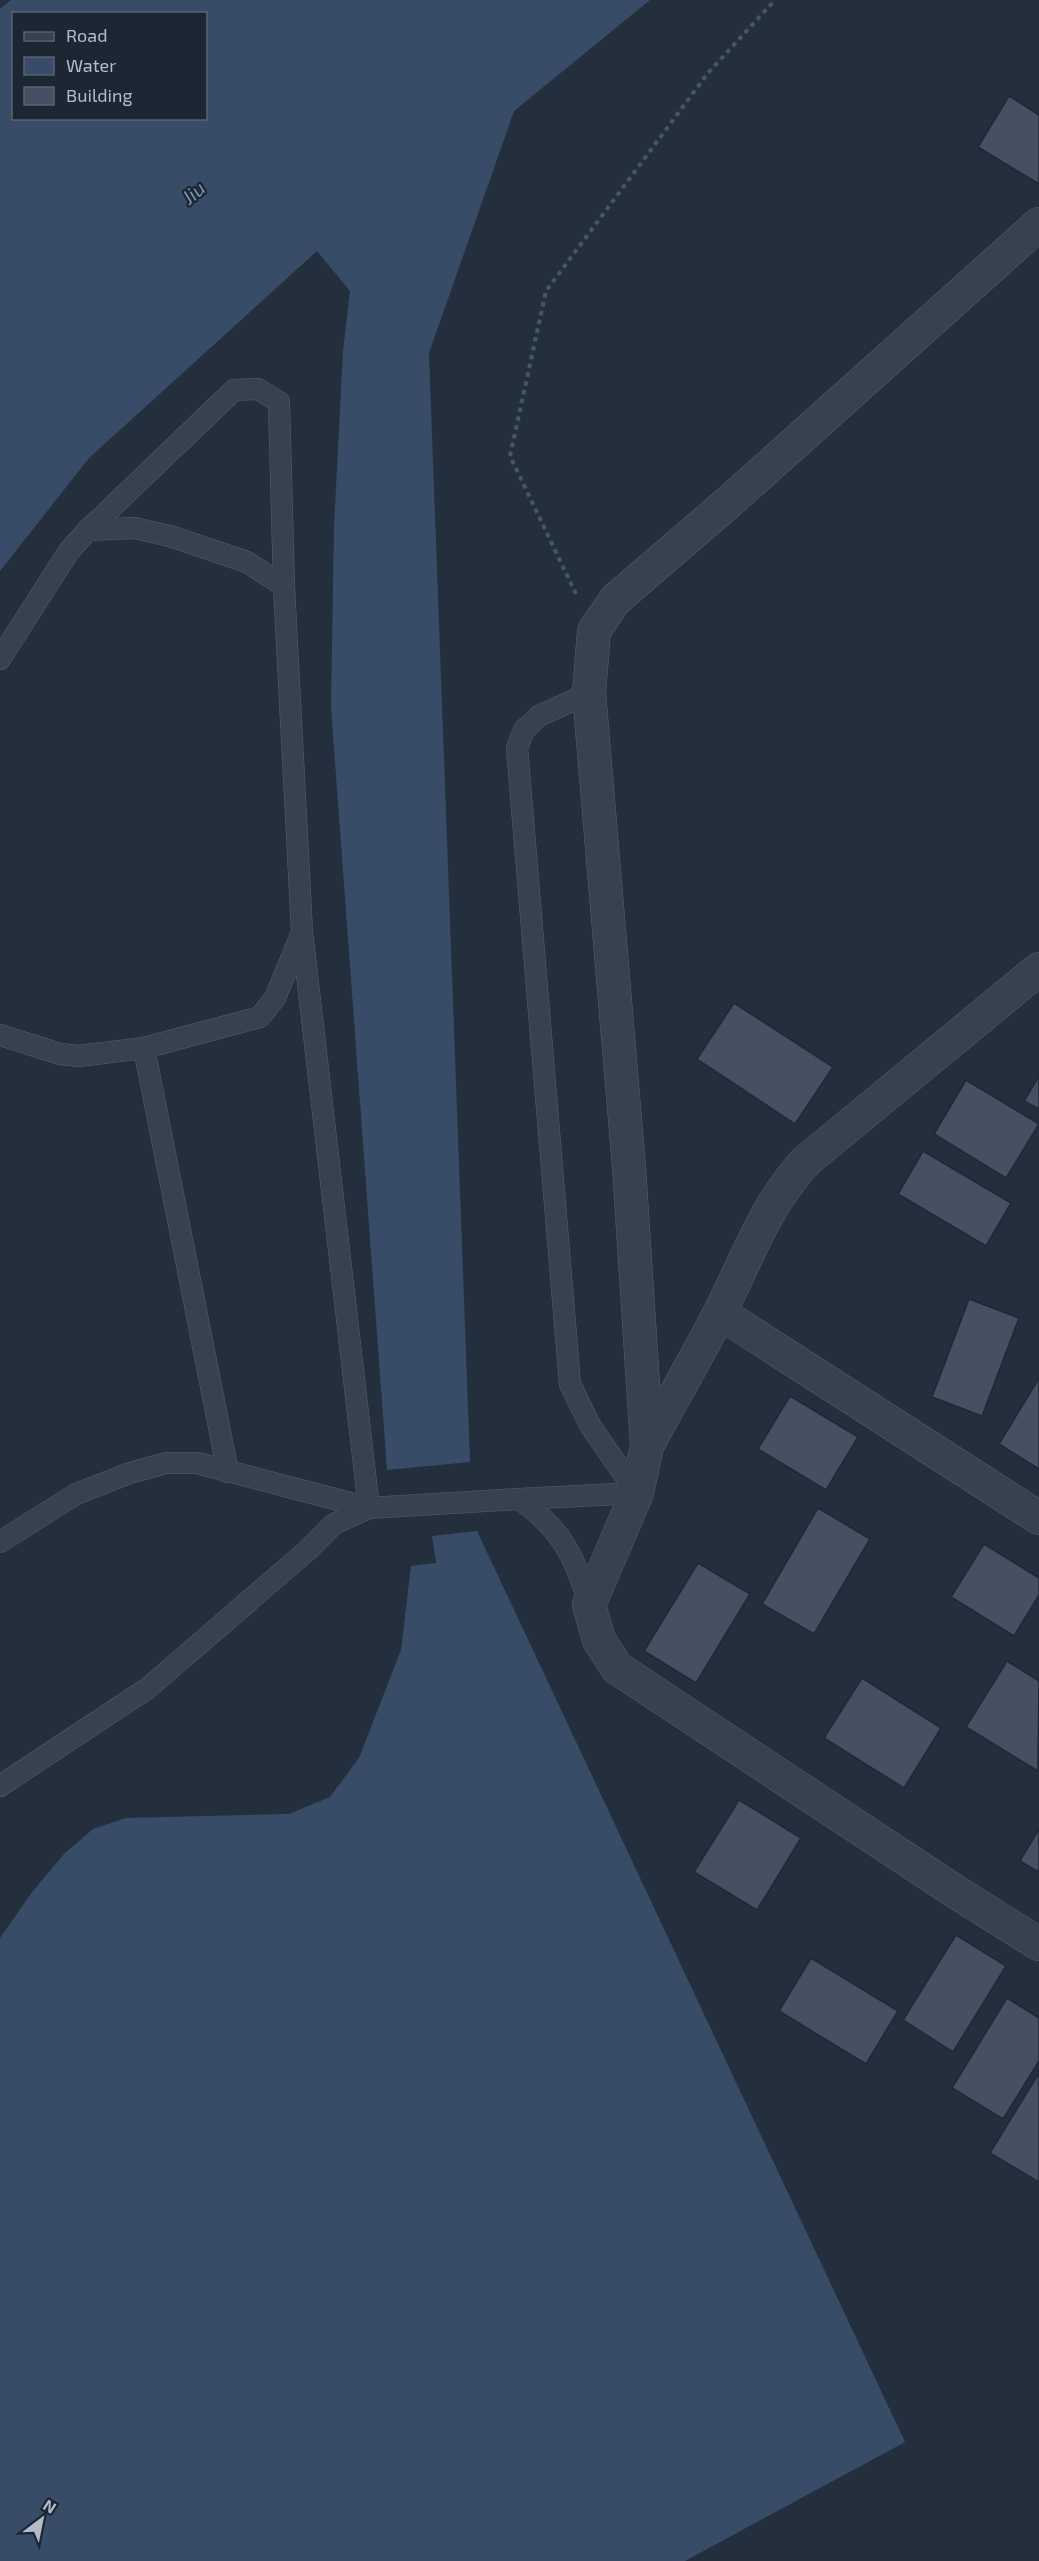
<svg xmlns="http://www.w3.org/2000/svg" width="1039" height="2561" font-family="'Exo 2',sans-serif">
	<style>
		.water { fill: #394c67; fill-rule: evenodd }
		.building { fill: #455162; stroke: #1f2835; stroke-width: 1.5 }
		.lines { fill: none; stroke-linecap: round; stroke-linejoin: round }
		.lane-casing { stroke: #565f6c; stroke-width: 22 }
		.street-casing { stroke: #565f6c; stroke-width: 34 }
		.path { stroke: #44595c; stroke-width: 4; stroke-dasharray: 4.5 4.5; stroke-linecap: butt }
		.lane { stroke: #38414e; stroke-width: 21 }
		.street { stroke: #38414e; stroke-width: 33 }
		.labels { text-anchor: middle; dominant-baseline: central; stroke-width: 4.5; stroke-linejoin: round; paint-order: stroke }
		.water-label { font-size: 20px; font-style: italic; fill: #7c92b1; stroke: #1d2633 }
	</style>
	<rect width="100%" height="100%" fill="#242f3e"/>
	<g class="water">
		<path d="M11,0h639l-136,111 -85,242 41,1109 -83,8 -56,-763 3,-180 9,-176 7,-60 -33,-40 -228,207 -89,113v-562zM14,14h192v104h-192z"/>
		<path d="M477,1531l428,911 -220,119h-685v-623l33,-47 31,-37 29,-25 33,-11 163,-4 41,-17 29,-39 42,-108 10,-84 25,-3 -4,-27z"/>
	</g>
	<g class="building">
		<path d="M1009,96l30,19v69l-61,-37z"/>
		<path d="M734,1003l99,64 -38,57 -98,-65z"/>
		<path d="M1039,1076v33l-15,-8z"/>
		<path d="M966,1080l73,44 -33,54 -72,-44z"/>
		<path d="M923,1151l88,52 -25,43 -88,-52z"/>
		<path d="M969,1299l50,19 -37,98 -50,-19z"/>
		<path d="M1038,1380l1,1v88l-40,-25z"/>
		<path d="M790,1396l68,41 -32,53 -68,-41z"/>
		<path d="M818,1508l52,31 -56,95 -52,-30z"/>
		<path d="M984,1544l55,34v17l-25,41 -63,-39z"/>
		<path d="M698,1563l52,31 -54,89 -52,-32z"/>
		<path d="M1007,1661l32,20 -1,90 -72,-44z"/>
		<path d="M862,1678l79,50 -37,60 -80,-50z"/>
		<path d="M739,1800l62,38 -44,72 -63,-38z"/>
		<path d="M1039,1829v43l-19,-11z"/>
		<path d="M956,1935l50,31 -53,86 -50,-32z"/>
		<path d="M811,1958l87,53 -32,53 -87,-53z"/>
		<path d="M1007,1998l32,20v43l-36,58 -51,-31z"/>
		<path d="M1039,2073v109l-49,-29z"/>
	</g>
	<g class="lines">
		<g class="lane-casing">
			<g id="lane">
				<path d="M88,530l46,-2 36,8 77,26 37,24"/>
				<path d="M0,659l69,-108 19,-21 146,-140 24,-1 21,13 5,184 18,346 67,576 -172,-45h-31l-36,10 -54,21 -76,48"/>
				<path d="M589,693l-50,23 -15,14 -7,18 53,636 21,43 46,66"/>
				<path d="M0,1035l60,19 19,2 65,-8 84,424"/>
				<path d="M144,1048l116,-31 15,-19 26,-63"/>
				<path d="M519,1499l118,-6"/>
				<path d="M0,1786l148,-98 160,-138 26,-26 35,-16 150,-9c41,28 57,59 70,106"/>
			</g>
		</g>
		<g class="street-casing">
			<g id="street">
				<path d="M1039,224l-309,277 -115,99 -21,31 -5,62 40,474 18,279 -10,47 -48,112 10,35 18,28 339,224 83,52"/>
				<path d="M720,1313l319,205"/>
				<path d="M647,1446c24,-45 50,-89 73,-134 28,-55 44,-105 86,-151l233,-192"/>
			</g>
		</g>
		<path class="path" d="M576,594l-66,-138 36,-165 162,-218 67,-73"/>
		<use href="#lane" class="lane"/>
		<use href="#street" class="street"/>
	</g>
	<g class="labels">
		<g class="water-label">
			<text transform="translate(193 192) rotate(-40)">Jiu</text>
		</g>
	</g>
	<rect x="12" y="12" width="195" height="108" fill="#1d2633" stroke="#59626f" stroke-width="1.5"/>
	<rect x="24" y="32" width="30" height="9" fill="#38414e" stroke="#59626f" stroke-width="1.5"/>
	<text x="66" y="42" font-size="18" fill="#b4bcc9">Road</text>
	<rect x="24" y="57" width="30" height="18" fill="#394c67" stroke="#59626f" stroke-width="1.5"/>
	<text x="66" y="72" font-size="18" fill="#b4bcc9">Water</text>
	<rect x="24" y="87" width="30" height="18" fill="#455162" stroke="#59626f" stroke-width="1.5"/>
	<text x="66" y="102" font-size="18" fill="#b4bcc9">Building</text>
	<g transform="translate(42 2519) rotate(32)" stroke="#1d2633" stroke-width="4.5" paint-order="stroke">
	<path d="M0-4.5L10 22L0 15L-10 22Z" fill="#b4bcc9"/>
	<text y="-9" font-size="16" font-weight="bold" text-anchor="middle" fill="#b4bcc9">N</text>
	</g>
</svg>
